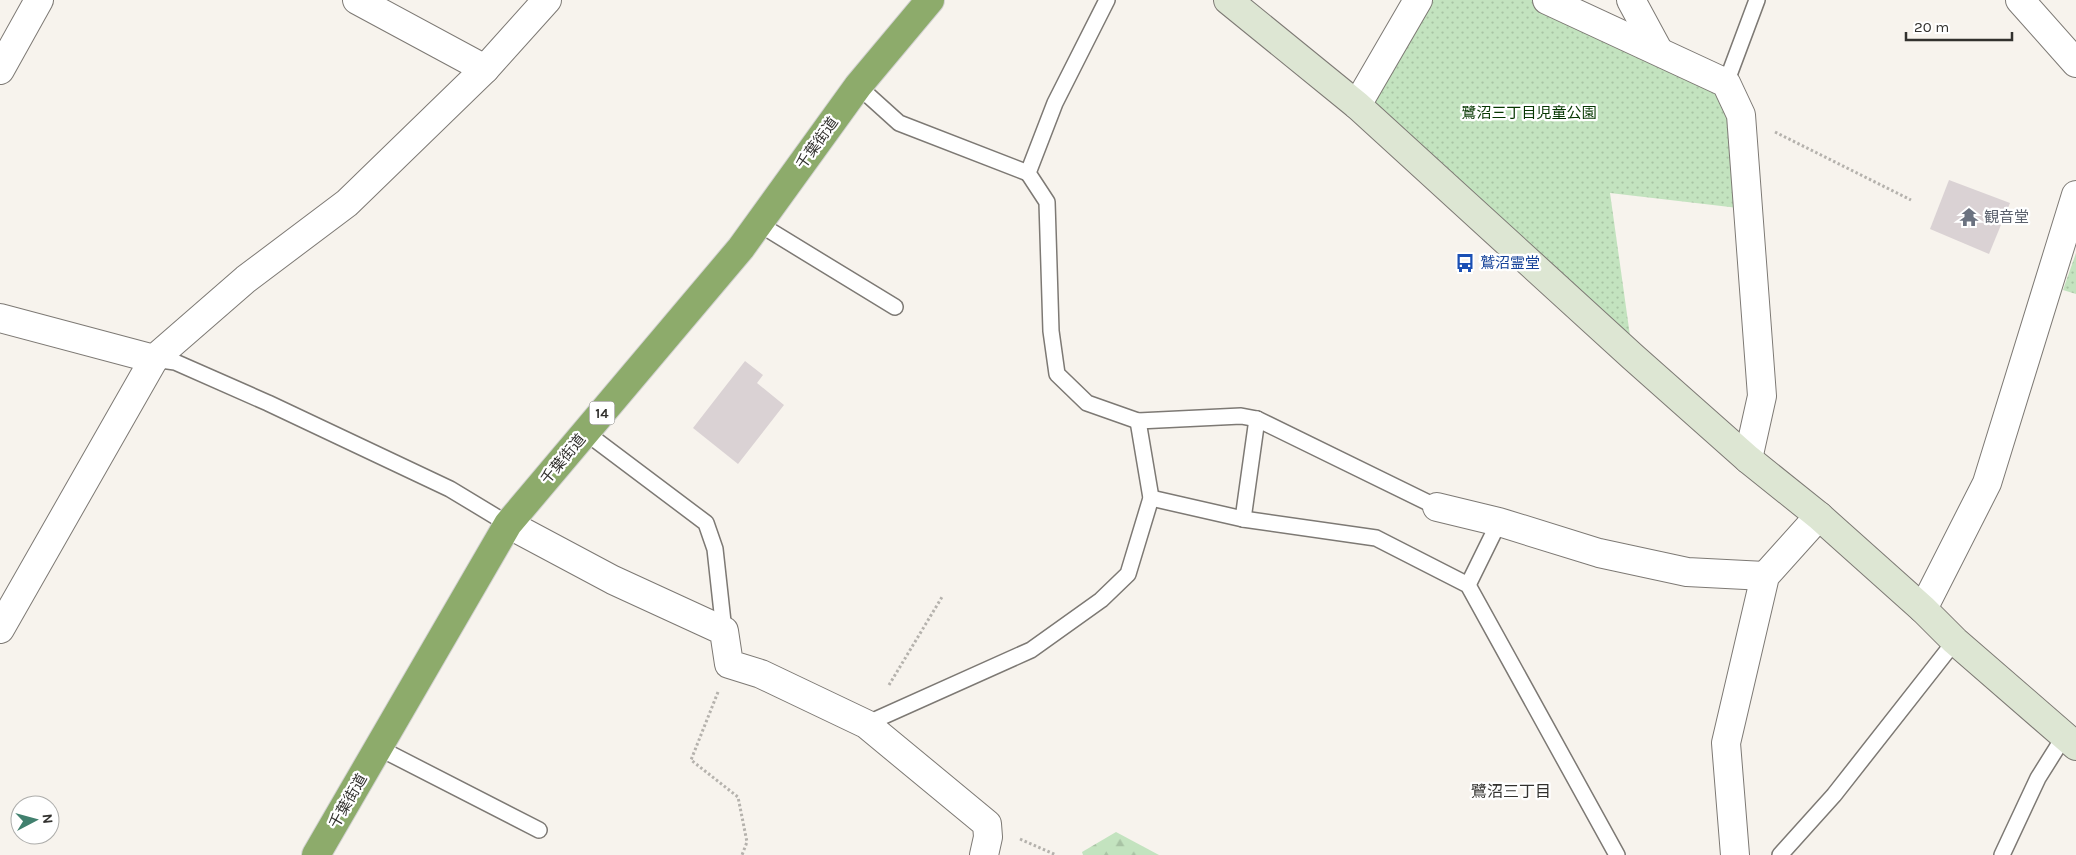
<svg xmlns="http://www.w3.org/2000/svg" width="2076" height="855" font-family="Karla,'Noto Sans JP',sans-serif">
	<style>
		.forest { fill: url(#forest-firs) }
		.park { fill: url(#park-dots) }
		.building { fill: #dad2d4 }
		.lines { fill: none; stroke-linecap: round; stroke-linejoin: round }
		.lane-casing { stroke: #7d7974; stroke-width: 18 }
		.street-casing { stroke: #7d7974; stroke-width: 30 }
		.secondary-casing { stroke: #7d7974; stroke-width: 30 }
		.highway-casing { stroke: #d2d2d1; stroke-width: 30 }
		.path { stroke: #b5b2ad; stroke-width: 3; stroke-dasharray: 2.5 2.5; stroke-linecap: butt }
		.lane { stroke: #fff; stroke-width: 15 }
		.street { stroke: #fff; stroke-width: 28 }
		.secondary { stroke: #dde6d3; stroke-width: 28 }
		.highway { stroke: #8dab6b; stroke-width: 28 }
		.labels { text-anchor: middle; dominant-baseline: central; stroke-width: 4.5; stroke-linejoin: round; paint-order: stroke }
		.shield { fill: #fff; stroke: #706f6d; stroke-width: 1 }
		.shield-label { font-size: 14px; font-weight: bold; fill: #32312e }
		.park-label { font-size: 15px; fill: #063701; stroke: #fff }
		.street-label { font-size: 15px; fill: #32312e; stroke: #fff }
		.worship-label { font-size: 15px; fill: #5b616d; stroke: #fff; text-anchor: start }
		.transit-label { font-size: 15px; fill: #164399; stroke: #fff; text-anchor: start }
		.neighbourhood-label { font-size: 16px; fill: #32312e; stroke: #fff }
	</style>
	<defs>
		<pattern id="forest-firs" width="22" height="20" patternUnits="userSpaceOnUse" patternTransform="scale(1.25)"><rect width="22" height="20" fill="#c3e3bf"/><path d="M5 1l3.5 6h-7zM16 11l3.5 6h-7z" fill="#a8c3a4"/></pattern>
		<pattern id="park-dots" width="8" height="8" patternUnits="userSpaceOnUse" patternTransform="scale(1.25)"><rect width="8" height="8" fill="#c3e3bf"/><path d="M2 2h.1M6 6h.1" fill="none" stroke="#a8c3a4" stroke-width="1.8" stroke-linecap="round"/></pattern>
	</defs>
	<rect width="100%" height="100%" fill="#f7f3ed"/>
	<path class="forest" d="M1116,832l43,23h-76l-1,-3z"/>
	<g class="park">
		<path d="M1418,0h129l179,83 21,126 -137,-16 23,164 -276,-252z"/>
		<path d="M2076,253v41l-13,-4z"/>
	</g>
	<g class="building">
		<path d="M1949,180l61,23 -21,51 -59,-25z"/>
		<path d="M745,361l18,14 -6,8 27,22 -46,59 -45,-36z"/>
	</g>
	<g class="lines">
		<g class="lane-casing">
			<g id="lane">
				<path d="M1107,0l-52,103 -27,70 19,29 4,129 6,43 30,29 51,18 103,-5 16,3 180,88"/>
				<path d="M1726,83l31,-83"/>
				<path d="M858,86l41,37 129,50"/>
				<path d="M759,224l136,83"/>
				<path d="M154,359l21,3 93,41 182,86 58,35"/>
				<path d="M585,432l121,91 9,26 9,82"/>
				<path d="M1151,498l92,21 133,19 92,47 149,270"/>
				<path d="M1243,519l14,-100"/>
				<path d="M1468,585l31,-63"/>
				<path d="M866,724l165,-74 70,-50 27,-26 23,-76 -13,-77"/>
				<path d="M379,748l160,82"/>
				<path d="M1780,855l54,-60 121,-154"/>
				<path d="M2002,855l36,-77 27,-43"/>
			</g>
		</g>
		<g class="street-casing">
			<g id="street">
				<path d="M357,0l128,69"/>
				<path d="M1547,0l179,83 15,32 21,281 -14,63"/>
				<path d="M1631,0l27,50"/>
				<path d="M2020,0l56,63"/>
				<path d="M0,70l39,-70"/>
				<path d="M1357,105l61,-105"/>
				<path d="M0,318l154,41 92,-80 101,-76 138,-134 62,-69"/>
				<path d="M1437,507l62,15 100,31 88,19 78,4"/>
				<path d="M508,524l105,56 111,51 5,33 32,10 105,50 121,100 1,13 -4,18"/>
				<path d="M1923,609l64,-126 89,-288"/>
				<path d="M0,629l154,-270"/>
				<path d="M1735,855l-9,-112 39,-167 54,-60"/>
			</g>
		</g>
		<g class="secondary-casing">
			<path id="secondary" d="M1228,0l129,105 276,252 115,102 71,57 104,93 32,32 121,105"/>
		</g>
		<g class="highway-casing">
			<path id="highway" d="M316,855l192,-331 233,-276 117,-162 72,-86"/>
		</g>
		<g class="path">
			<path d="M1775,132l136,68"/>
			<path d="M889,685l53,-88"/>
			<path d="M718,692l-27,68 47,37 9,45 -5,13"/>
			<path d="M1020,839l36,16"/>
		</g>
		<use href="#lane" class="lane"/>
		<use href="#street" class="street"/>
		<use href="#secondary" class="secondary"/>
		<use href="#highway" class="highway"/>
	</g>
	<defs>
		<g id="temple-bare" transform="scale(1.5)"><path d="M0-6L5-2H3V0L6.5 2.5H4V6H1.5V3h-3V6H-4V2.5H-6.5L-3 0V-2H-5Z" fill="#6b7280" stroke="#fff" stroke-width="2.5" paint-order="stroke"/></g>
		<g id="bus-bare" transform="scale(1.5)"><path d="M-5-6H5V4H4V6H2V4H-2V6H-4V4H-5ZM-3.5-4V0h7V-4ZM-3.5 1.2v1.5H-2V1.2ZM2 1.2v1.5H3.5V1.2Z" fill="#1a4fb4" stroke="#fff" stroke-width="2.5" paint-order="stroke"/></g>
	</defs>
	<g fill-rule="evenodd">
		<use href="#temple-bare" x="1969" y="217"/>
		<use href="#bus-bare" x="1465" y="263"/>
	</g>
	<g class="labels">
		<rect class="shield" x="589.5" y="401.5" width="25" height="23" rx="4"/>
		<g class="shield-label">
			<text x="602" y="413">14</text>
		</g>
		<g class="park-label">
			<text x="1529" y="113">鷺沼三丁目児童公園</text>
		</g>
		<g class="street-label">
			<text transform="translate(817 143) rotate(-54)">千葉街道</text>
			<text transform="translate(563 459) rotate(-50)">千葉街道</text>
			<text transform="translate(348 801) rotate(-60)">千葉街道</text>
		</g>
		<g class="worship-label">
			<text x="1984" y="217">観音堂</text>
		</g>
		<g class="transit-label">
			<text x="1480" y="263">鷲沼霊堂</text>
		</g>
		<g class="neighbourhood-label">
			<text x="1511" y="791">鷺沼三丁目</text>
		</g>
	</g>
	<g transform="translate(35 820) rotate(84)"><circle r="24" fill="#ffffff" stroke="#adadab"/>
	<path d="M0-4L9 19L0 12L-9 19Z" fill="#41806e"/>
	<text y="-8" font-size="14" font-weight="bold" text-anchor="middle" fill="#32312e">N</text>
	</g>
	<path d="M1906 32v8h106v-8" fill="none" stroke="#32312e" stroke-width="2.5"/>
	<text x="1914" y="32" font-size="15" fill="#32312e" stroke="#ffffff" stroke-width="4" paint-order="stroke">20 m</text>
</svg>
